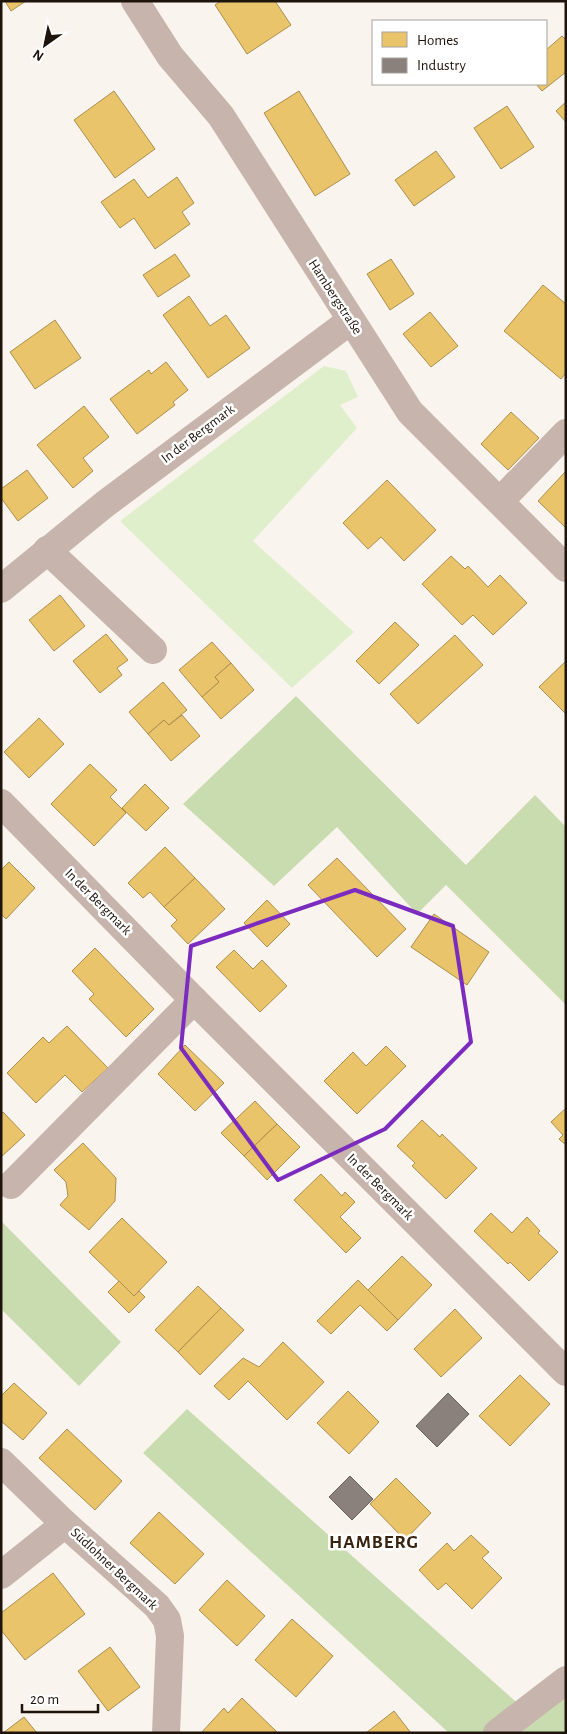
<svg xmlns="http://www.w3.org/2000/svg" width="567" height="1734" font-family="'Alegreya Sans',sans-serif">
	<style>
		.green { fill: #dfefcb }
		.forest { fill: #c9dcb0 }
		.homes { fill: #e9c46a; stroke: #ac8f4e }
		.industry { fill: #8a817c; stroke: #6a605a }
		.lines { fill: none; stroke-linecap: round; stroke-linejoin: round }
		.street { stroke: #c7b5ad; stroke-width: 28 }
		.marked { fill: none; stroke: #7b2cbf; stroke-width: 4; stroke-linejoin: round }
		.labels { text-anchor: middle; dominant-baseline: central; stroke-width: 5; stroke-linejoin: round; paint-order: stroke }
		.street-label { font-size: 14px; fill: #1e140c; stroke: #fff }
		.district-label { font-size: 19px; font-weight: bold; letter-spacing: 1px; fill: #392410; stroke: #fff }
	</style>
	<rect width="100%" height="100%" fill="#faf4ee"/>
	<path class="green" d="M324,366l22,5 12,26 -18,8 17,23 -104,113 101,91 -62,56 -172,-167z"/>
	<g class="forest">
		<path d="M296,696l170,169 69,-70 31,32v178l-120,-120 -29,29 -80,-87 -63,59 -91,-82z"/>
		<path d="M1,1221l120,121 -42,44 -78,-77z"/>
		<path d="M187,1409l346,308 33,-25v41h-68l-6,-6 -10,6h-33l-306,-280z"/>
	</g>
	<g class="homes">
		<path d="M5,1h21l-15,10z"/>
		<path d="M221,1h54l16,24 -44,29 -32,-49z"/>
		<path d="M562,36l4,4v32l-24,19 -6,-7h10v-34z"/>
		<path d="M114,91l41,58 -40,29 -41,-58z"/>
		<path d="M299,91l51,83 -35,22 -51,-83z"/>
		<path d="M566,102v20l-10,-11z"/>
		<path d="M507,106l27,41 -33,22 -27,-41z"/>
		<path d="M436,151l19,26 -41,29 -19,-26z"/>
		<path d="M177,177l17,26 -12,9 8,12 -35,25 -21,-31 -14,10 -19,-26 33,-23 14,19z"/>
		<path d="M175,254l15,22 -32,21 -15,-22z"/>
		<path d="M391,259l23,35 -24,16 -23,-36z"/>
		<path d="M543,285l23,19v69l-5,6 -57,-48z"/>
		<path d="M189,296l21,30 16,-11 24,33 -42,30 -45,-63z"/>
		<path d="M430,312l28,34 -27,21 -28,-33z"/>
		<path d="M55,320l26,38 -46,31 -25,-37z"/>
		<path d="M166,362l22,28 -15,12 2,3 -38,29 -27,-35 39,-29 2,4z"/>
		<path d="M84,406l25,31 -26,21 10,13 -20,17 -36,-43z"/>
		<path d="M511,412l28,26 -31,32 -27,-26z"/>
		<path d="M27,470l21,28 -30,23 -17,-23v-9z"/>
		<path d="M566,471v57l-28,-27z"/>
		<path d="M387,480l49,50 -32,31 -23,-24 -13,12 -25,-26z"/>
		<path d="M451,556l14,13 3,-3 20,21 12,-12 27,28 -34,32 -20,-20 -11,10 -40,-41z"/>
		<path d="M60,595l25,31 -31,25 -25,-31z"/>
		<path d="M395,622l24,23 -40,39 -23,-23z"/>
		<path d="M106,634l22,26 -11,8 5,7 -22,18 -27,-32z"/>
		<path d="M455,635l28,30 -65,59 -28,-30z"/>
		<path d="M212,642l19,21 -16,14 4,5 -17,15 -23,-27z"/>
		<path d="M566,661v53l-27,-27z"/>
		<path d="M231,663l23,27 -33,29 -19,-22 17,-15 -4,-5z"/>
		<path d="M163,682l24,28 -18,15 -5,-5 -16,14 -19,-22z"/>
		<path d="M182,715l18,21 -29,25 -23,-27 16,-14 5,5z"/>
		<path d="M39,718l25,26 -35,34 -25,-26z"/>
		<path d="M90,764l27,26 -7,7 16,16 -32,33 -43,-42z"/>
		<path d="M145,784l24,24 -23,23 -24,-23z"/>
		<path d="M165,847l30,31 -31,29 -14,-15 -7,6 -15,-15z"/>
		<path d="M337,858l69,71 -29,28 -69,-72z"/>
		<path d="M9,862l26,26 -29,31 -5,-5v-44z"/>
		<path d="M195,878l30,31 -37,35 -17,-18 6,-6 -13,-13z"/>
		<path d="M267,900l23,24 -23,23 -23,-24z"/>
		<path d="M434,914l55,38 -22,33 -56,-38z"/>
		<path d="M95,948l59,61 -28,28 -37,-38 5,-5 -22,-23z"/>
		<path d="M234,950l19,19 9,-9 25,26 -27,26 -44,-45z"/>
		<path d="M67,1026l41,42 -26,24 -17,-17 -29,28 -29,-30 36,-36 6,6z"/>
		<path d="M185,1045l39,38 -29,28 -37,-37z"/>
		<path d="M386,1046l20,20 -49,48 -33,-33 29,-29 13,14z"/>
		<path d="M255,1101l22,23 -33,32 -23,-23z"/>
		<path d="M566,1108v37l-7,-6 4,-4 -12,-13z"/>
		<path d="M3,1112l22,23 -24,22v-44z"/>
		<path d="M422,1120l18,17 2,-3 35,34 -31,31 -34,-33 3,-3 -18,-17z"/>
		<path d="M277,1124l23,23 -33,33 -23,-24z"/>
		<path d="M83,1143l33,35 -1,23 -26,29 -29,-25 8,-9 -2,-14 -12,-12z"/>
		<path d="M321,1174l21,22 3,-4 10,10 -15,15 21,21 -15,15 -52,-53z"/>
		<path d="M491,1213l21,20 15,-16 13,14 -2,2 20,19 -29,29 -19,-19 -2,2 -34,-33z"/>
		<path d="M122,1218l45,44 -33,34 -45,-44z"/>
		<path d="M402,1256l30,29 -34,35 -30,-30z"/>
		<path d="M358,1280l40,40 -11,11 -27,-26 -29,29 -14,-13z"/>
		<path d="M119,1281l15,15 5,-5 6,6 -16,16 -21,-21z"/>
		<path d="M198,1286l23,22 -43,44 -23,-22z"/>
		<path d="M221,1308l23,22 -44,45 -22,-23z"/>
		<path d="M455,1309l27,29 -41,39 -27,-28z"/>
		<path d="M283,1342l41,40 -37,38 -39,-39 -19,19 -15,-14 29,-28 16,9z"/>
		<path d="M520,1375l30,29 -40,42 -31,-30z"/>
		<path d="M14,1383l33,30 -24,27 -22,-19v-25z"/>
		<path d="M348,1391l31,31 -30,32 -32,-31z"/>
		<path d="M67,1429l55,52 -27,29 -56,-52z"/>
		<path d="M396,1478l35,35 -26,27 -35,-36z"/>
		<path d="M159,1512l45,42 -29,30 -45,-41z"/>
		<path d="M471,1535l18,17 -7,6 20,20 -30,31 -26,-26 -8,7 -19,-20 28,-27 7,8z"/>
		<path d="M53,1573l32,41 -60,46 -24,-30v-17z"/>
		<path d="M227,1580l38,36 -28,30 -38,-36z"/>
		<path d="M292,1619l41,37 -37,41 -41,-37z"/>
		<path d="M110,1647l30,40 -32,24 -30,-40z"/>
		<path d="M242,1698l36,35h-77l23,-25 4,5z"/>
		<path d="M394,1711l17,22h-45z"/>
		<path d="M24,1717l13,16h-34z"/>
	</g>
	<g class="industry">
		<path d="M448,1393l21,21 -32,33 -21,-21z"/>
		<path d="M350,1476l23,23 -21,21 -23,-23z"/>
	</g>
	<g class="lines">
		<g class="street">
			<path d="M135,1l35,55 51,60 189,296 156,156"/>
			<path d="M500,501l66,-68"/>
			<path d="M47,550l106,100"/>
			<path d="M1,589l104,-85 245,-183"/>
			<path d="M1,803l193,197 372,372"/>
			<path d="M11,1185l183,-185"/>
			<path d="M1,1462l64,62 92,82 10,14 3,16 -4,97"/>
			<path d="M1,1575l64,-51"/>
			<path d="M497,1733l69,-53"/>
		</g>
	</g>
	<path class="marked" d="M355,890l98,36 18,116 -86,87 -107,51 -97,-132 10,-102z"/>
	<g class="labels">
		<g class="street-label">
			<text transform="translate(335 297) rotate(57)">Hambergstraße</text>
			<text transform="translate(198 434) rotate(-37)">In der Bergmark</text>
			<text transform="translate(98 902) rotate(45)">In der Bergmark</text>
			<text transform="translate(380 1187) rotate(45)">In der Bergmark</text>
			<text transform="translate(114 1569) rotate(43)">Südlohner Bergmark</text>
		</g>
		<g class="district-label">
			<text x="374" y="1542">HAMBERG</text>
		</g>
	</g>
	<rect width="567" height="1734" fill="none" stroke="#1e140c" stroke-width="5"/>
	<rect x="372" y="20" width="175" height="65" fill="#ffffff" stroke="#a5a19e"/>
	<rect x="382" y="32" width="25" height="15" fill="#e9c46a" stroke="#a5a19e"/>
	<text x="417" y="45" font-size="15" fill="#1e140c">Homes</text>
	<rect x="382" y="58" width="25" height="15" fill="#8a817c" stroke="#a5a19e"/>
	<text x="417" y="70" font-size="15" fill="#1e140c">Industry</text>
	<g transform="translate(45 45) rotate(213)" stroke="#ffffff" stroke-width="4" paint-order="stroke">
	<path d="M0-4L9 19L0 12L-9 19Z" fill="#1e140c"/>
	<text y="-8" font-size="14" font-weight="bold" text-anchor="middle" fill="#1e140c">N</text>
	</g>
	<path d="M22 1704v8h76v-8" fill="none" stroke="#1e140c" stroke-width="2.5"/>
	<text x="30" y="1704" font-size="15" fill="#1e140c" stroke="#ffffff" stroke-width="4" paint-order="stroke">20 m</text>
</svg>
